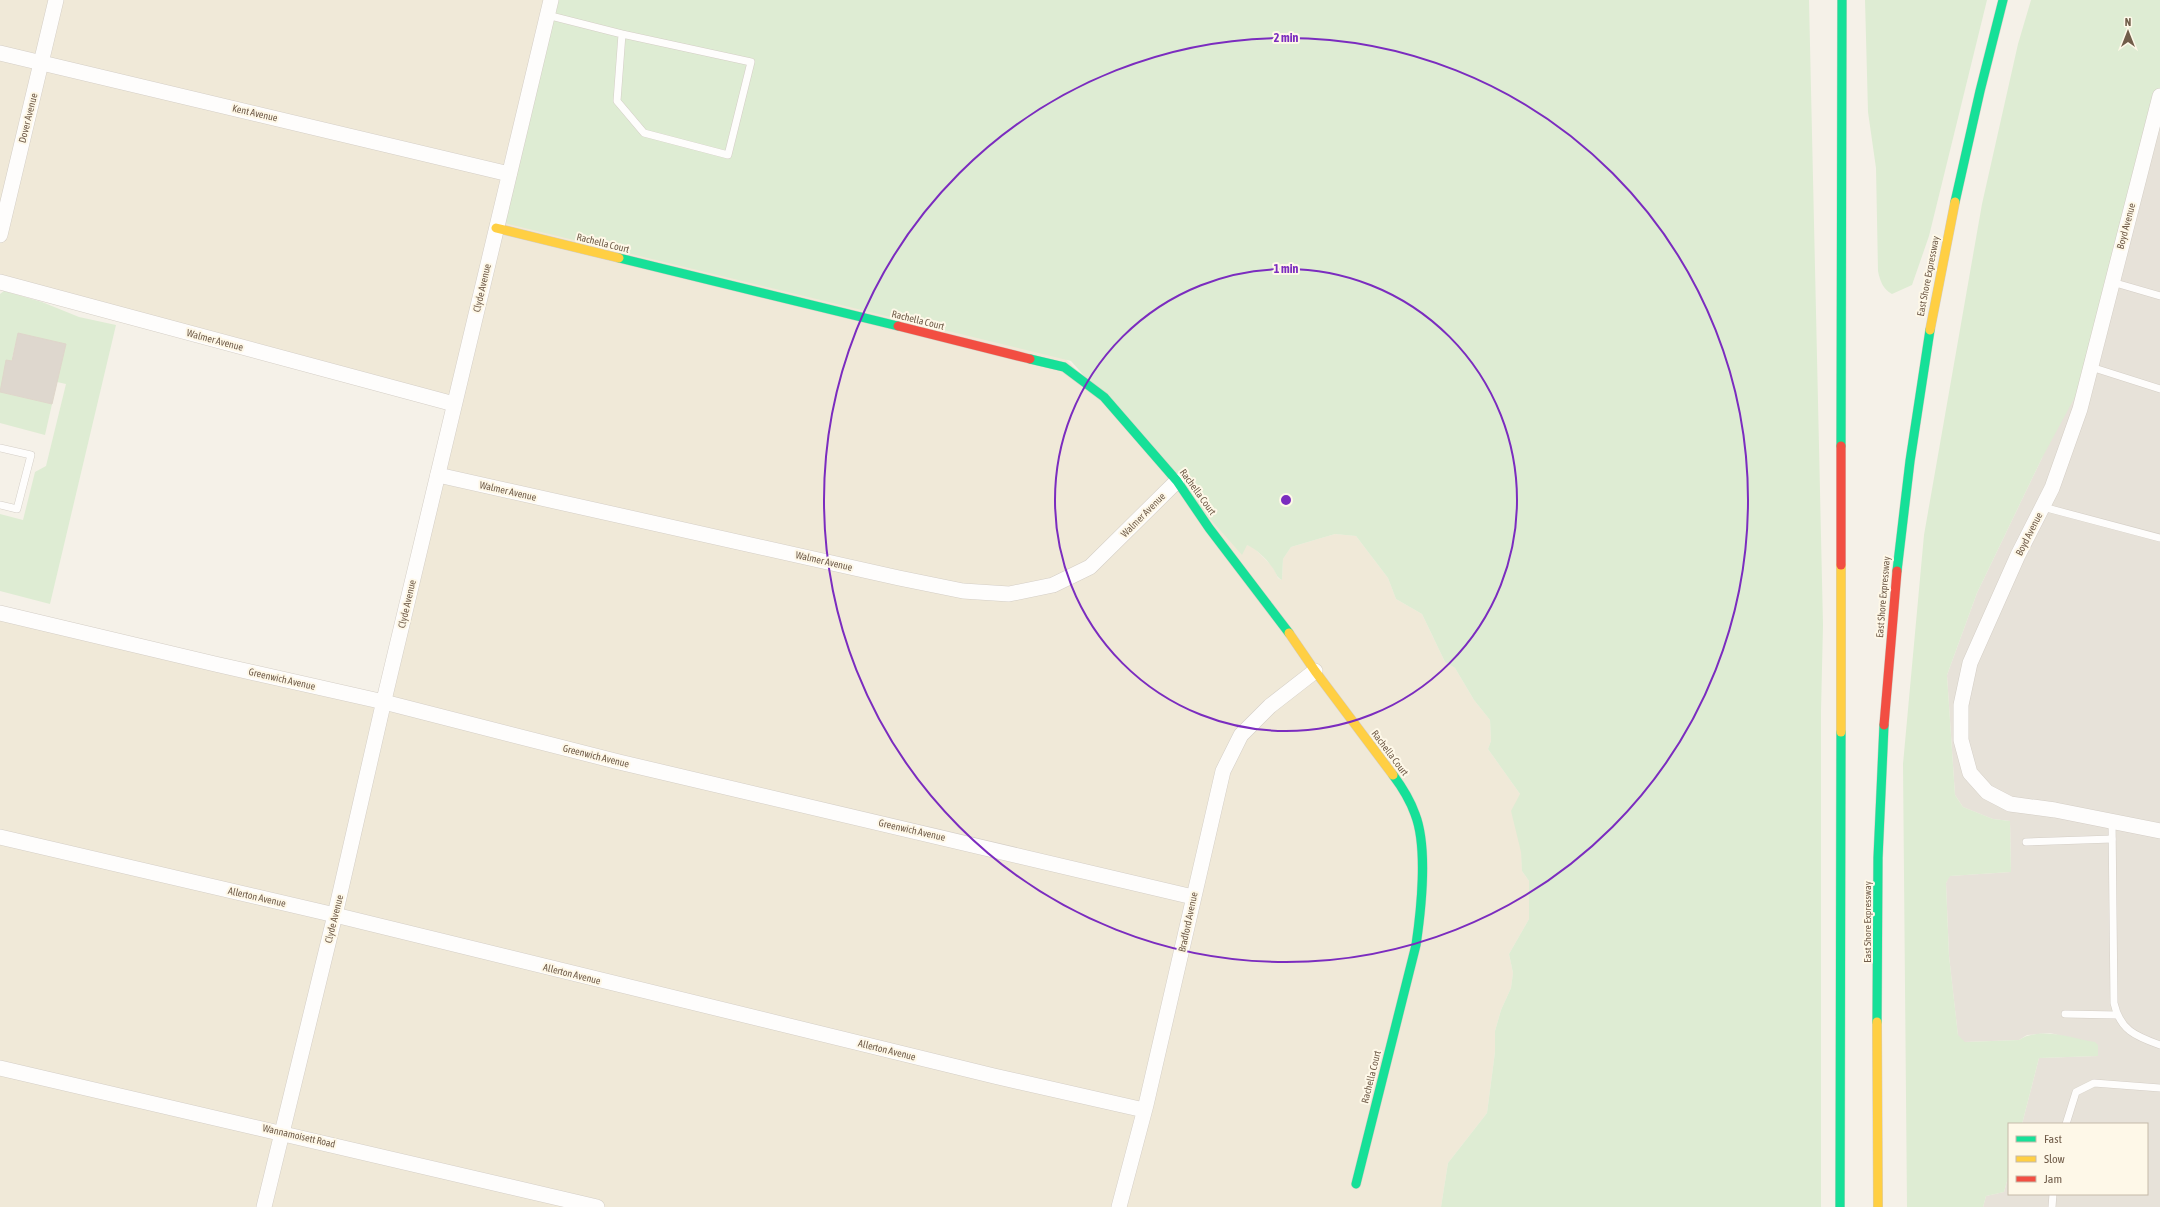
<svg xmlns="http://www.w3.org/2000/svg" width="2160" height="1207" font-family="'Asap Condensed',sans-serif">
	<style>
		.residential { fill: #f0e9d8 }
		.industrial { fill: #e7e2d9 }
		.green { fill: #deecd3 }
		.building { fill: #ded7ce; stroke: #ded6ca }
		.lines { fill: none; stroke-linecap: round; stroke-linejoin: round }
		.lane-casing { stroke: #d4cec6; stroke-width: 8 }
		.street-casing { stroke: #d4cec6; stroke-width: 16 }
		.fast-casing { stroke: #d3cdc3; stroke-width: 10 }
		.slow-casing { stroke: #d3cdc3; stroke-width: 10 }
		.jam-casing { stroke: #d3cdc3; stroke-width: 10 }
		.lane { stroke: #fefdfc; stroke-width: 7 }
		.street { stroke: #fefdfc; stroke-width: 15 }
		.fast { stroke: #16e098; stroke-width: 9 }
		.slow { stroke: #ffcf43; stroke-width: 9 }
		.jam { stroke: #f24e42; stroke-width: 9 }
		.ring { fill: none; stroke: #7b2cbf; stroke-width: 2 }
		.labels { text-anchor: middle; dominant-baseline: central; stroke-width: 4; stroke-linejoin: round; paint-order: stroke }
		.street-label { font-size: 10px; fill: #715d4a; stroke: #fef8e8 }
		.centre { fill: #7b2cbf; stroke: #fef8e8; stroke-width: 2 }
		.ring-label { font-size: 12px; text-anchor: middle; font-weight: bold; fill: #7b2cbf; stroke: #fef8e8; stroke-width: 4; stroke-linejoin: round; paint-order: stroke }
	</style>
	<rect width="100%" height="100%" fill="#f5f1e8"/>
	<path class="residential" d="M0,0h549l515,357 183,188 7,3 19,19 5,11 4,2 1,-21 8,-12 44,-13 21,2 32,42 8,21 26,15 23,48 10,6 19,32 16,20 1,21 -3,8 32,45 2,77 7,10v38l-20,35 4,19 -2,15 -10,22 -6,21v21l-8,61 -39,50 -7,44h-1441v-595l383,89 68,-301 -451,-119z"/>
	<path class="industrial" d="M2160,90v1117h-177l3,-11 18,-4 5,-18v20h138v-70h-125l17,-66 59,-2 -28,-18 -20,-5 -23,2 -8,5 -55,2 -6,-6 -9,-80 -3,-73 3,-7 62,-4 -1,-51 -17,-2 -30,-12 -8,-12 -8,-120 30,-82 65,-135z"/>
	<g class="green">
		<path d="M549,0h1260l14,625 -2,86v496h-380l7,-44 39,-50 8,-61v-21l6,-21 10,-22 2,-15 -4,-19 20,-35v-38l-7,-10 -1,-19 -10,-41 9,-17 -32,-45 3,-8 -1,-21 -16,-20 -19,-32 -10,-6 -23,-48 -26,-15 -8,-21 -32,-42 -21,-2 -44,13 -8,12 -1,21c-6,-3 -6,-8 -10,-13 -6,-9 -16,-18 -25,-22l-5,10 -171,-194 -575,-140z"/>
		<path d="M1865,0h122l-58,236 -17,49 -20,9c-9,-5 -12,-13 -14,-23l-2,-103 -8,-56z"/>
		<path d="M2031,0h129v90l-84,305 -34,63 -65,135 -30,82 8,120 8,12 30,12 17,2 1,51 -61,4 -4,7 3,73 9,79 7,7 54,-2c22,-14 52,-2 76,2l3,3v11l-59,2 -17,66h-13v50l-5,18 -18,4 -3,11h-76l-4,-443 21,-229 58,-331 36,-160z"/>
		<path d="M4,291l38,11 37,15 37,8 -66,279 -50,-13v-77l23,6 12,-48 11,-6 20,-82 -9,-2 9,-38 -48,-11 -14,60 48,11 -7,31 -45,-12v-129z"/>
	</g>
	<path class="building" d="M18,333l48,11 -14,60 -52,-12 6,-32 6,1z"/>
	<g class="lines">
		<g class="lane-casing">
			<g id="lane">
				<path d="M547,15l75,19 -5,67 27,32 84,22 23,-93 -129,-28"/>
				<path d="M2112,282l48,14"/>
				<path d="M2091,367l69,22"/>
				<path d="M0,448l31,7 -14,54 -17,-4"/>
				<path d="M2043,507l117,31"/>
				<path d="M2112,820l2,183c6,27 21,33 46,42"/>
				<path d="M2026,842l86,-3"/>
				<path d="M2065,1014l52,1"/>
				<path d="M2066,1124l10,-32 18,-9 66,5"/>
				<path d="M2052,1207l1,-13"/>
			</g>
		</g>
		<g class="street-casing">
			<g id="street">
				<path d="M0,53l509,121"/>
				<path d="M2160,96l-80,313 -28,79 -34,67 -48,108 -9,42v35l9,33 17,19 23,12 45,6 105,21"/>
				<path d="M0,235l56,-235"/>
				<path d="M0,282l454,122"/>
				<path d="M438,475l461,103 64,13 46,3 44,-9 37,-18 87,-86"/>
				<path d="M0,613l215,51 169,38 235,60 574,135"/>
				<path d="M0,837l335,78 659,161 150,34"/>
				<path d="M0,1068l597,139"/>
				<path d="M264,1207l71,-292 50,-219 166,-696"/>
				<path d="M1119,1207l27,-102 77,-334 18,-36 29,-29 45,-35"/>
			</g>
		</g>
		<g class="fast-casing">
			<g id="fast">
				<path d="M1955,202l25,-111 23,-91"/>
				<path d="M619,258l279,68"/>
				<path d="M1030,359l34,8 40,30 73,84 32,47 80,105"/>
				<path d="M1841,446l1,-446"/>
				<path d="M1897,571l13,-110 20,-131"/>
				<path d="M1877,1022l1,-164 6,-133"/>
				<path d="M1356,1184l60,-239c5,-34 12,-98 -1,-131 -5,-14 -13,-27 -22,-39"/>
				<path d="M1840,1207l1,-475"/>
			</g>
		</g>
		<g class="slow-casing">
			<g id="slow">
				<path d="M496,228l123,30"/>
				<path d="M1930,330l25,-128"/>
				<path d="M1289,633l26,38 78,104"/>
				<path d="M1841,732v-167"/>
				<path d="M1877,1022l1,185"/>
			</g>
		</g>
		<g class="jam-casing">
			<g id="jam">
				<path d="M898,326l132,33"/>
				<path d="M1841,565v-119"/>
				<path d="M1884,725l13,-154"/>
			</g>
		</g>
		<use href="#lane" class="lane"/>
		<use href="#street" class="street"/>
		<use href="#fast" class="fast"/>
		<use href="#slow" class="slow"/>
		<use href="#jam" class="jam"/>
	</g>
	<g class="ring">
		<circle cx="1286" cy="500" r="231"/>
		<circle cx="1286" cy="500" r="462"/>
	</g>
	<g class="labels">
		<g class="street-label">
			<text transform="translate(255 113) rotate(13)">Kent Avenue</text>
			<text transform="translate(28 118) rotate(-76)">Dover Avenue</text>
			<text transform="translate(2126 226) rotate(-75)">Boyd Avenue</text>
			<text transform="translate(603 243) rotate(14)">Rachella Court</text>
			<text transform="translate(1928 276) rotate(-79)">East Shore Expressway</text>
			<text transform="translate(482 288) rotate(-77)">Clyde Avenue</text>
			<text transform="translate(918 320) rotate(14)">Rachella Court</text>
			<text transform="translate(215 340) rotate(15)">Walmer Avenue</text>
			<text transform="translate(508 491) rotate(13)">Walmer Avenue</text>
			<text transform="translate(1198 492) rotate(54)">Rachella Court</text>
			<text transform="translate(1143 515) rotate(-45)">Walmer Avenue</text>
			<text transform="translate(2029 534) rotate(-63)">Boyd Avenue</text>
			<text transform="translate(824 561) rotate(13)">Walmer Avenue</text>
			<text transform="translate(1883 597) rotate(-85)">East Shore Expressway</text>
			<text transform="translate(407 604) rotate(-77)">Clyde Avenue</text>
			<text transform="translate(282 679) rotate(13)">Greenwich Avenue</text>
			<text transform="translate(1390 753) rotate(53)">Rachella Court</text>
			<text transform="translate(596 756) rotate(14)">Greenwich Avenue</text>
			<text transform="translate(912 830) rotate(13)">Greenwich Avenue</text>
			<text transform="translate(257 897) rotate(13)">Allerton Avenue</text>
			<text transform="translate(334 919) rotate(-76)">Clyde Avenue</text>
			<text transform="translate(1188 922) rotate(-78)">Bradford Avenue</text>
			<text transform="translate(1867 922) rotate(-90)">East Shore Expressway</text>
			<text transform="translate(572 974) rotate(14)">Allerton Avenue</text>
			<text transform="translate(887 1050) rotate(14)">Allerton Avenue</text>
			<text transform="translate(1371 1077) rotate(-76)">Rachella Court</text>
			<text transform="translate(299 1136) rotate(13)">Wannamoisett Road</text>
		</g>
	</g>
	<circle cx="1286" cy="500" r="6" class="centre"/>
	<g class="ring-label">
		<text x="1286" y="42">2 min</text>
		<text x="1286" y="273">1 min</text>
	</g>
	<rect x="2008" y="1123" width="140" height="72" fill="#fef8e8" stroke="#c6baa9"/>
	<rect x="2016" y="1136" width="20" height="6" fill="#16e098" stroke="#c6baa9"/>
	<text x="2044" y="1143" font-size="12" fill="#715d4a">Fast</text>
	<rect x="2016" y="1156" width="20" height="6" fill="#ffcf43" stroke="#c6baa9"/>
	<text x="2044" y="1163" font-size="12" fill="#715d4a">Slow</text>
	<rect x="2016" y="1176" width="20" height="6" fill="#f24e42" stroke="#c6baa9"/>
	<text x="2044" y="1183" font-size="12" fill="#715d4a">Jam</text>
	<g transform="translate(2128 32)" stroke="#fef8e8" stroke-width="3" paint-order="stroke">
	<path d="M0-3L7 15L0 10L-7 15Z" fill="#715d4a"/>
	<text y="-6" font-size="11" font-weight="bold" text-anchor="middle" fill="#715d4a">N</text>
	</g>
</svg>
